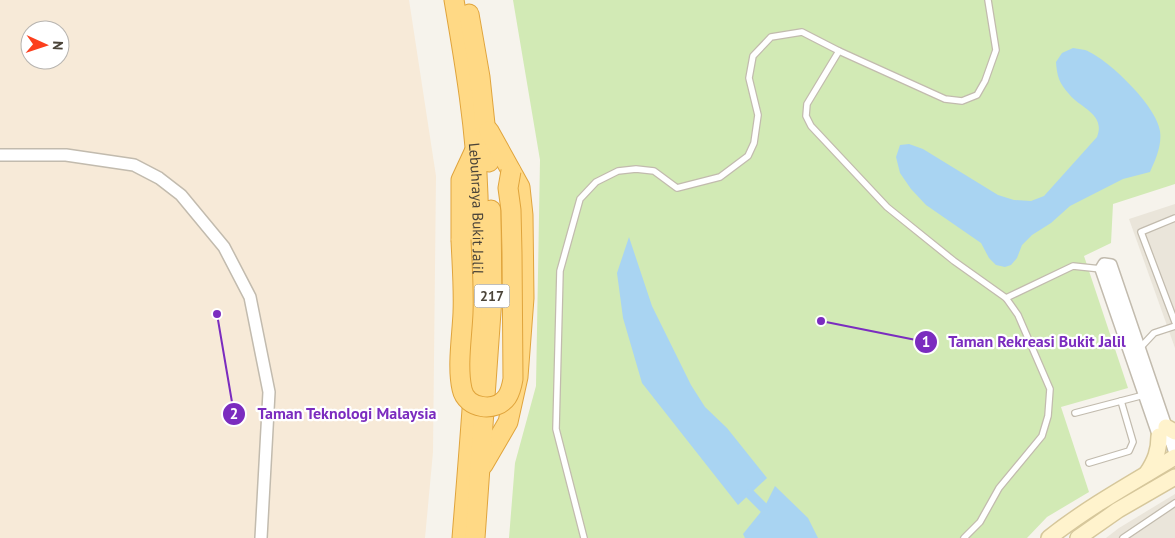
<svg xmlns="http://www.w3.org/2000/svg" width="1175" height="538" font-family="'PT Sans',sans-serif">
	<style>
		.residential { fill: #eae5da }
		.commercial { fill: #f7ead8; fill-rule: evenodd }
		.green { fill: #d2eab5 }
		.water { fill: #a9d4f2 }
		.lines { fill: none; stroke-linecap: round; stroke-linejoin: round }
		.canal { stroke: #a9d4f2; stroke-width: 10 }
		.service-casing { stroke: #c2bbae; stroke-width: 8 }
		.minor-casing { stroke: #c2bbae; stroke-width: 14 }
		.secondary-casing { stroke: #d6c79b; stroke-width: 18 }
		.trunk-casing { stroke: #e0a43c; stroke-width: 21 }
		.service { stroke: #fff; stroke-width: 5.5 }
		.minor { stroke: #fff; stroke-width: 11 }
		.secondary { stroke: #fff3cd; stroke-width: 15 }
		.trunk { stroke: #ffd985; stroke-width: 19 }
		.trunk-bridge-casing { stroke: #e0a43c; stroke-width: 21; stroke-linecap: butt }
		.trunk-bridge { stroke: #ffd985; stroke-width: 19 }
		.labels { text-anchor: middle; dominant-baseline: central; stroke-width: 4.5; stroke-linejoin: round; paint-order: stroke }
		.shield { fill: #fff; stroke: #817c74; stroke-width: 1 }
		.shield-label { font-size: 14px; font-weight: bold; fill: #4b4439 }
		.street-label { font-size: 15px; fill: #4b4439; stroke: #fff }
		.leader { fill: none; stroke: #7b2cbf; stroke-width: 2 }
		.callout-dot { fill: #7b2cbf; stroke: #fff; stroke-width: 2 }
		.mark-label { font-size: 15px; text-anchor: middle; font-weight: bold; fill: #fff }
		.callout-label { font-size: 16px; text-anchor: middle; font-weight: bold; fill: #7b2cbf; stroke: #fff; stroke-width: 4.5; stroke-linejoin: round; paint-order: stroke }
	</style>
	<rect width="100%" height="100%" fill="#f6f3ec"/>
	<g class="residential">
		<path d="M1175,204v144l-46,-129z"/>
		<path d="M1175,494v44h-69l13,-10z"/>
	</g>
	<path class="commercial" d="M0,0h409l27,176 -3,276 -8,86h-425zM30,30h30v30h-30z"/>
	<path class="green" d="M513,0h662v184l-62,20 -2,39 -27,13 44,132 -67,19 28,85 -42,25 -20,21h-518l6,-75 21,-77 4,-226z"/>
	<g class="water">
		<path d="M1073,48c4,1 8,1 12,2 22,8 72,56 75,81 2,14 -4,28 -10,41l-27,7 -53,27 -19,17 -19,12 -10,10 -5,13 -6,7 -6,2 -9,-2 -7,-7 -8,-15 -55,-38 -15,-16 -11,-16 -4,-16 4,-12 9,-1 14,5 75,46 16,5 17,1 13,-5 53,-59c9,-23 -17,-29 -28,-43 -10,-11 -12,-18 -13,-32l6,-9z"/>
		<path d="M629,237l23,69 39,79 14,22 22,21 40,50 -29,27 -96,-122 -19,-65 -6,-45z"/>
		<path d="M775,486l33,32 10,20h-73l-2,-4 21,-26z"/>
	</g>
	<g class="lines">
		<path class="canal" d="M750,494l14,14"/>
		<g class="service-casing">
			<g id="service">
				<path d="M839,51l-32,53 -1,12 5,10 76,81 67,54 52,37 12,17 32,74 -2,27 -6,20 -43,52 -19,34 -16,16"/>
				<path d="M1175,218l-34,14 34,90"/>
				<path d="M1006,298l67,-32 28,3"/>
				<path d="M1140,348l14,-15 21,-7"/>
				<path d="M1075,413l69,-18"/>
				<path d="M1089,463l40,-12 4,-9 -12,-41"/>
				<path d="M584,538l-28,-109 4,-158 20,-72 16,-17 22,-11 18,-2 18,2 23,17 43,-11 28,-21 6,-13 4,-28 -9,-37 4,-22 18,-19 31,-5 37,19 106,48 17,2 15,-6 8,-14 11,-31 -8,-50"/>
				<path d="M1123,538l52,-35"/>
			</g>
		</g>
		<g class="minor-casing">
			<g id="minor">
				<path d="M0,155h66l68,10 25,13 22,17 43,52 26,50 19,95 -8,146"/>
				<path d="M1161,443l-60,-174 3,-5 7,1 64,188"/>
			</g>
		</g>
		<g class="secondary-casing">
			<g id="secondary">
				<path d="M1166,427l9,5"/>
				<path d="M1147,473c8,-12 12,-22 12,-37"/>
				<path d="M1049,538c39,-31 83,-55 126,-81"/>
				<path d="M1078,538l40,-28 57,-33"/>
			</g>
		</g>
		<g class="trunk-casing">
			<g id="trunk">
				<path id="s1" d="M454,0c11,64 22,130 24,195 4,114 -7,229 -16,343"/>
				<path d="M469,14l11,63 9,85"/>
				<path d="M461,240v-60l13,-28"/>
				<path d="M483,465l25,-43 10,-45 6,-79 -1,-83 -3,-28 -31,-56"/>
				<path d="M475,538l17,-240 -1,-88"/>
			</g>
		</g>
		<use href="#service" class="service"/>
		<use href="#minor" class="minor"/>
		<use href="#secondary" class="secondary"/>
		<use href="#trunk" class="trunk"/>
		<g class="trunk-bridge-casing">
			<path id="trunk-bridge" d="M461,240c1,24 3,49 2,73 -1,23 -6,54 -1,76 4,20 34,24 45,8 4,-6 5,-12 6,-18l-1,-126 -1,-43 -3,-22 3,-17"/>
		</g>
		<use href="#trunk-bridge" class="trunk-bridge"/>
	</g>
	<g class="labels">
		<rect class="shield" x="474.5" y="284.5" width="35" height="23" rx="4"/>
		<g class="shield-label">
			<text x="492" y="296">217</text>
		</g>
		<g class="street-label">
			<text stroke="none"><textPath href="#s1" startOffset="210">Lebuhraya Bukit Jalil</textPath></text>
		</g>
	</g>
	<path class="leader" d="M821 321L926 342M217 314L234 414"/>
	<g class="callout-dot">
		<circle cx="821" cy="321" r="5"/>
		<circle cx="217" cy="314" r="5"/>
		<circle cx="926" cy="342" r="12"/>
		<circle cx="234" cy="414" r="12"/>
	</g>
	<g class="mark-label">
		<text x="926" y="347">1</text>
		<text x="234" y="419">2</text>
	</g>
	<g class="callout-label">
		<text x="1037" y="347">Taman Rekreasi Bukit Jalil</text>
		<text x="347" y="419">Taman Teknologi Malaysia</text>
	</g>
	<g transform="translate(45 45) rotate(93)"><circle r="24" fill="#ffffff" stroke="#b7b4b0"/>
	<path d="M0-4L9 19L0 12L-9 19Z" fill="#fc3f1d"/>
	<text y="-8" font-size="14" font-weight="bold" text-anchor="middle" fill="#4b4439">N</text>
	</g>
</svg>
